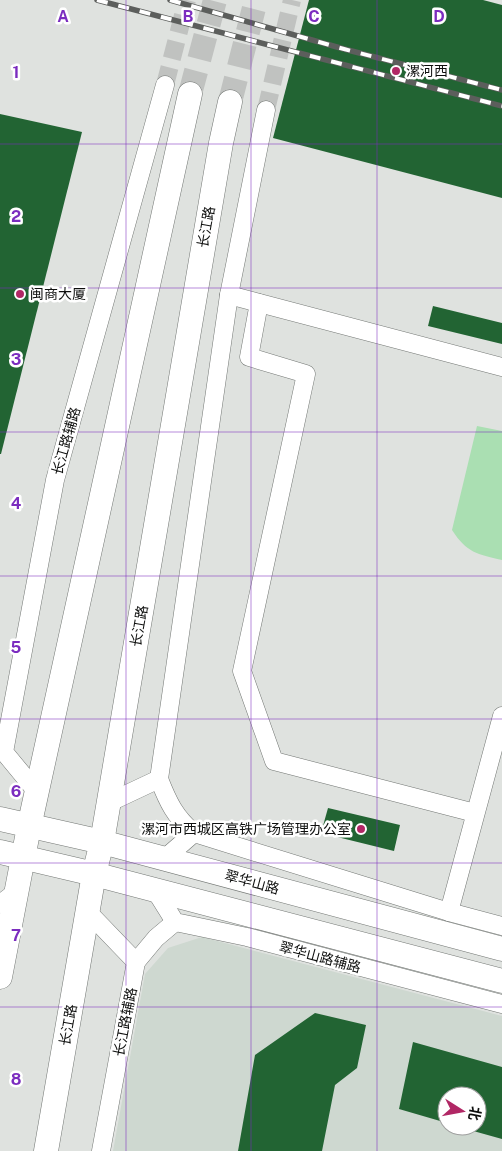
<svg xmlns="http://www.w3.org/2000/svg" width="502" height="1151" font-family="'Public Sans','Noto Sans SC',sans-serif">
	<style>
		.built { fill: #ced8d0; fill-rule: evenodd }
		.green { fill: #aadfb2 }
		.building { fill: #226433 }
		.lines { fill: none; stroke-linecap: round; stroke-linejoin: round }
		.minor-tunnel { stroke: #c0c2c0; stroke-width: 18; stroke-dasharray: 18 9; stroke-linecap: butt }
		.secondary-tunnel { stroke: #c0c2c0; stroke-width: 24; stroke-dasharray: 24 12; stroke-linecap: butt }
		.minor-casing { stroke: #737774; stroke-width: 19 }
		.secondary-casing { stroke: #737774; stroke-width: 25 }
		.minor { stroke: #fff; stroke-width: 18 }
		.secondary { stroke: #fff; stroke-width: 24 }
		.rail-casing { stroke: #5c5e5c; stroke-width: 5.5 }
		.rail { stroke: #fff; stroke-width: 4; stroke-dasharray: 11; stroke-linecap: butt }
		.grid { fill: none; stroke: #7b2cbf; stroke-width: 1; stroke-opacity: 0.55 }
		.poi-dot { fill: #b12765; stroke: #fff; stroke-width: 2 }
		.labels { text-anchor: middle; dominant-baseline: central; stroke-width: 5; stroke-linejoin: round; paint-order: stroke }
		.poi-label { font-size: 14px; fill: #0e0f0e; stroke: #fff; text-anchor: start }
		.street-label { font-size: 14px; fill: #0e0f0e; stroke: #fff }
		.grid-label { font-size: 16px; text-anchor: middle; font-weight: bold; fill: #7b2cbf; stroke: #fff; stroke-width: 5; stroke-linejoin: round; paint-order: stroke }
	</style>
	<rect width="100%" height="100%" fill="#dfe2df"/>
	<path class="built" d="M202,937l300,79v135h-389l32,-177 23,-26zM447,1096h30v30h-30z"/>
	<path class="green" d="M477,426l25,5v129c-25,-6 -35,-7 -50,-30z"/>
	<g class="building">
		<path d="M309,0h174l19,5v193l-229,-60z"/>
		<path d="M0,114l82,18 -81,322h-1z"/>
		<path d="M433,306l69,17v21l-74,-18z"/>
		<path d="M328,808l72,17 -6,26 -73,-18z"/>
		<path d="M315,1013l51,12 -9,43 -22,17 -13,66h-84l17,-96z"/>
		<path d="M413,1042l89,25v72l-43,-12 18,-1v-30h-30v27l-48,-14z"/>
	</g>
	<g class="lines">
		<g class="minor-tunnel">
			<path d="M165,85l22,-85"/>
			<path d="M266,110l26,-110"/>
		</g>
		<g class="secondary-tunnel">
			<path d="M190,94l25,-94"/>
			<path d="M230,102l26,-102"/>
		</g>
		<g class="minor-casing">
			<g id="minor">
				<path d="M229,295l273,72"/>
				<path d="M259,303l-10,54 57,17 -64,297 32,90 201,52"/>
				<path d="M159,779c9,23 16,38 35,54"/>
				<path d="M37,792l-33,-40 51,-272 110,-395"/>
				<path d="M108,803l51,-24 70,-484 37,-185"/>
				<path d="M164,859l30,-26 255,79 53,14"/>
				<path d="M155,890l20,32 72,15 255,67"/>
				<path d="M0,904l16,-12"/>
				<path d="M87,911l49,51 -35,189"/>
				<path d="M449,912l53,-196"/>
				<path d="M136,962l20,-24 19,-16"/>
			</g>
		</g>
		<g class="secondary-casing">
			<g id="secondary">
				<path d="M0,819l102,23 400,107"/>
				<path d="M0,852l94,22 408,107"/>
				<path d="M0,977l29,-150 161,-733"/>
				<path d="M46,1151l48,-277 8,-32 119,-699 9,-41"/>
			</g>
		</g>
		<use href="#minor" class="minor"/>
		<use href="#secondary" class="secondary"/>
		<g class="rail-casing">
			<g id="rail">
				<path d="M97,0l405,106"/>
				<path d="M170,0l174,49 158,41"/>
			</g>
		</g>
		<use href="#rail" class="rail"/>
	</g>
	<path class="grid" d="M126,0v1151M251,0v1151M377,0v1151M0,144h502M0,288h502M0,432h502M0,576h502M0,719h502M0,863h502M0,1007h502"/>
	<g class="poi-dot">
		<circle cx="396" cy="71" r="5"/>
		<circle cx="20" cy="294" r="5"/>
		<circle cx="361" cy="829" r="5"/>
	</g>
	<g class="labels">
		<g class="poi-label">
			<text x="406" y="71">漯河西</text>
			<text x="30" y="294">闽商大厦</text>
			<text x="351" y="829" text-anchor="end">漯河市西城区高铁广场管理办公室</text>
		</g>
		<g class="street-label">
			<text transform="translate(206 227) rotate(-80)">长江路</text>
			<text transform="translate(66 441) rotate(-74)">长江路辅路</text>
			<text transform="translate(139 626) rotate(-80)">长江路</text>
			<text transform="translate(252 882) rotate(15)">翠华山路</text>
			<text transform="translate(320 957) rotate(15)">翠华山路辅路</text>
			<text transform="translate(125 1022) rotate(-79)">长江路辅路</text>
			<text transform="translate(68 1025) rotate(-80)">长江路</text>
		</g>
	</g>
	<g class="grid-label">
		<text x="63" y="22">A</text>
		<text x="188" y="22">B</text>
		<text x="314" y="22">C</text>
		<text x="439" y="22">D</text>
		<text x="16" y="78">1</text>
		<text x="16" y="222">2</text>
		<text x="16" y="365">3</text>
		<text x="16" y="509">4</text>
		<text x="16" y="653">5</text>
		<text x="16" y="797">6</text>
		<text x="16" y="941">7</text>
		<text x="16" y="1085">8</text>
	</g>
	<g transform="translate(462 1111) rotate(101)"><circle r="24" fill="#ffffff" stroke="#9f9f9f"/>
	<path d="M0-4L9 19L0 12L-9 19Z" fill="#b12765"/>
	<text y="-8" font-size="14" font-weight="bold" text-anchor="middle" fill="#0e0f0e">北</text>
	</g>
</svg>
